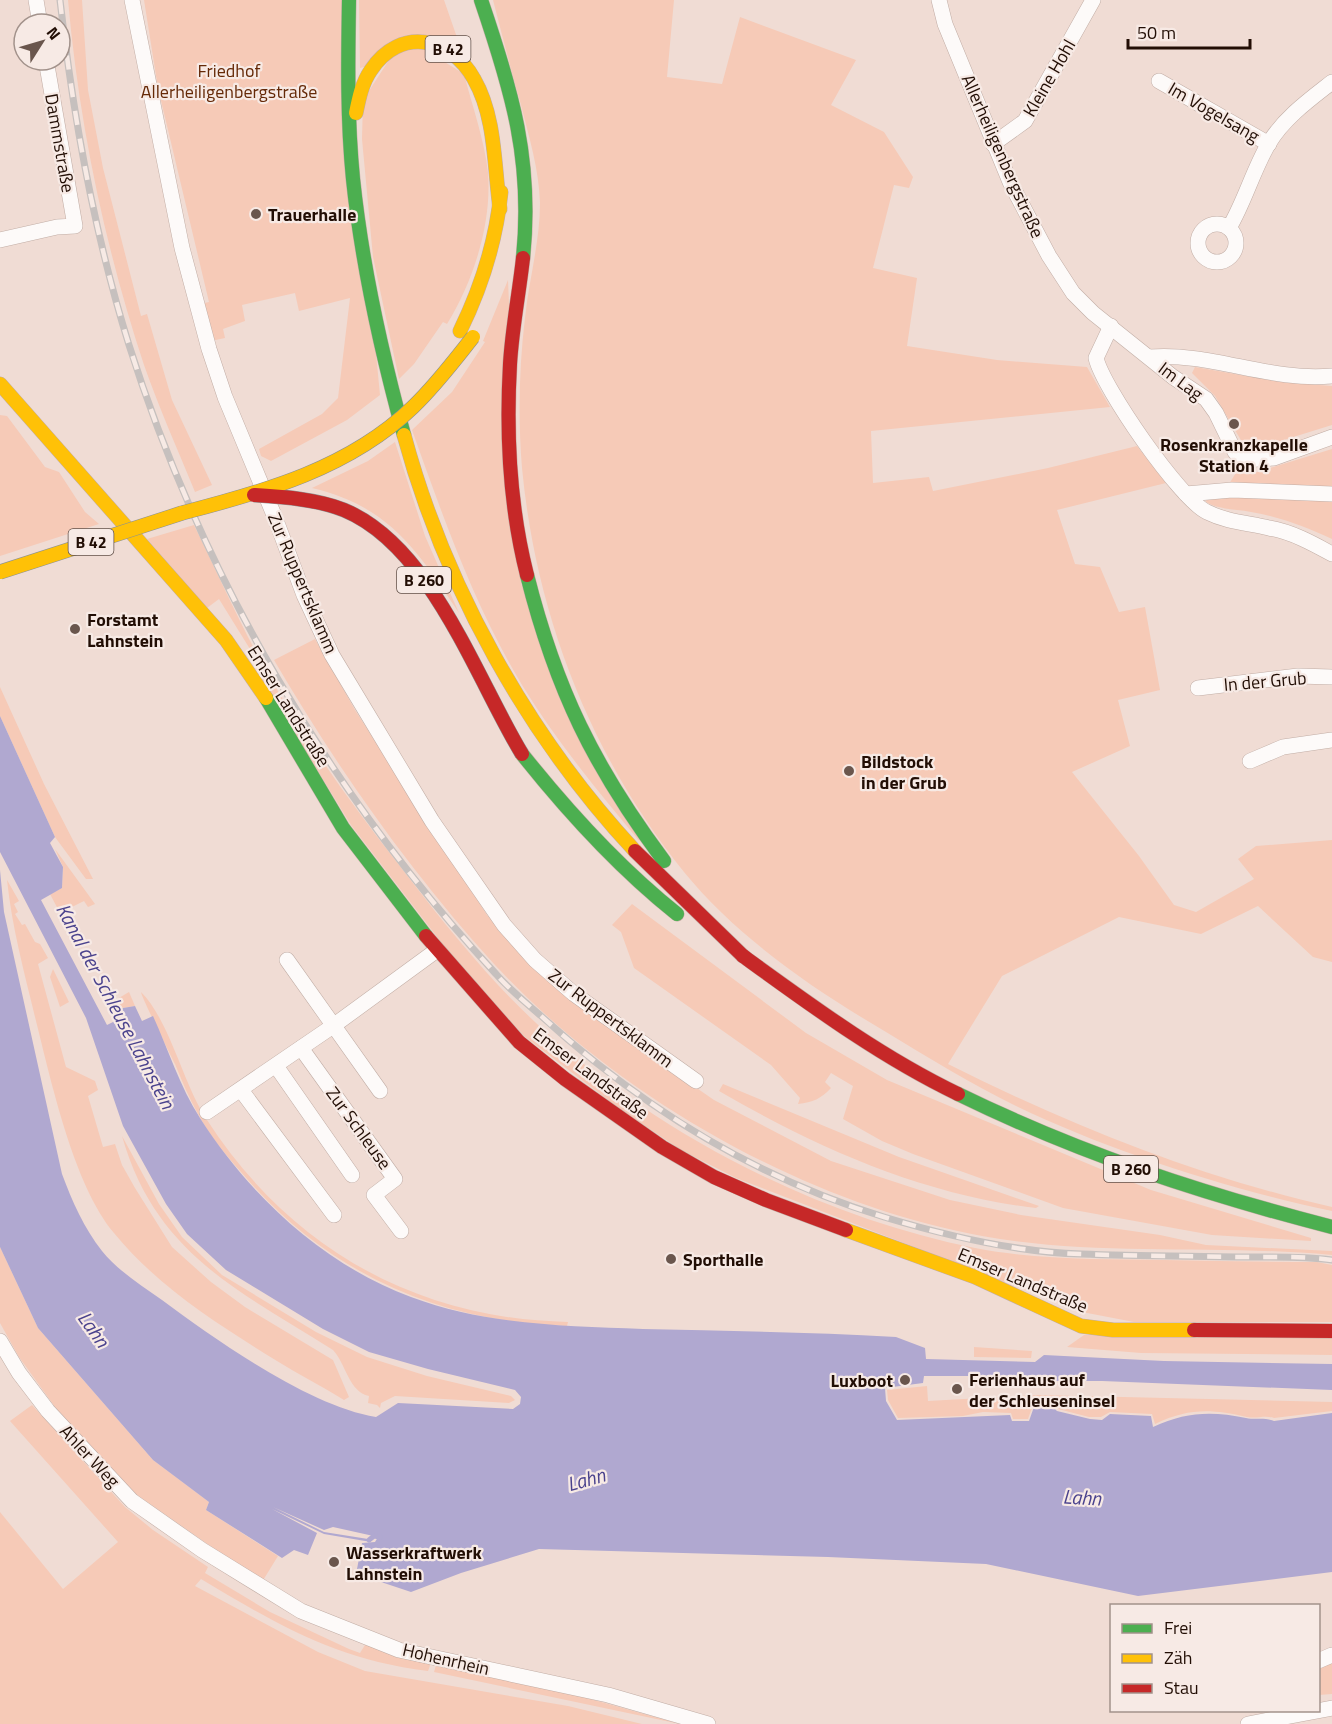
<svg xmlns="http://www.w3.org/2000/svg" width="1332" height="1724" font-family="'Titillium Web',sans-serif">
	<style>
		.green { fill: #f6cab7 }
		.water { fill: #b0a8d0 }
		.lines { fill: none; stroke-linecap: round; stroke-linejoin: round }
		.stream { stroke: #b0a8d0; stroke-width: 5 }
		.street-casing { stroke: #c1ada5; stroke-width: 16 }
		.fast-casing { stroke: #c1ada5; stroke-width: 15 }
		.slow-casing { stroke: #c1ada5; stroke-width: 15 }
		.jam-casing { stroke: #c1ada5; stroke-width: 15 }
		.street { stroke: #fdfaf9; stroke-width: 15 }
		.fast { stroke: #4caf50; stroke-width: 14 }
		.slow { stroke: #ffc107; stroke-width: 14 }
		.jam { stroke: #c62828; stroke-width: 14 }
		.rail-casing { stroke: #c6c0be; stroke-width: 7 }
		.rail { stroke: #f7eae5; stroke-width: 4.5; stroke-dasharray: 14; stroke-linecap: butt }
		.slow-bridge-casing { stroke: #8c9292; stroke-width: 15; stroke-linecap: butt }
		.jam-bridge-casing { stroke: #8c9292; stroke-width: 15; stroke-linecap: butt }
		.slow-bridge { stroke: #ffc107; stroke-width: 14 }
		.jam-bridge { stroke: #c62828; stroke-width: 14 }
		.poi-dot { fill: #6a564d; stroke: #f7eae5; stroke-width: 2 }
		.labels { text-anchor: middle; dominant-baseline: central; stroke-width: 4.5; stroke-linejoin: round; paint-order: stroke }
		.shield { fill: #f7eae5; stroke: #625048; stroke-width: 1.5 }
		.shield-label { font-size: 16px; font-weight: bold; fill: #220e05 }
		.park-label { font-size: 18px; fill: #652907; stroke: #f7eae5 }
		.street-label { font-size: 18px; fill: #220e05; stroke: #f7eae5 }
		.poi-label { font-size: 18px; font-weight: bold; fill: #220e05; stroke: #f7eae5; text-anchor: start }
		.water-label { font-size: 20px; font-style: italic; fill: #4a428d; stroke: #f7eae5 }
	</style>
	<rect width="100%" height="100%" fill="#f0dcd4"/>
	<g class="green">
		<path d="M68,0h14l6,90 15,78 38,148 6,-2 25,86 40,85 -17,7c-17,-42 -36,-84 -51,-127 -39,-118 -65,-241 -76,-365z"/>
		<path d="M144,0h198l38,395 -33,25 -76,41 -10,-5 -2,-7 63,-35 16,-16 12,-100 -51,13 -4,-18 -53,12 3,16 -22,8 2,9 -14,3 -11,-37 9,-2 -51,-214z"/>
		<path d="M359,0h85l17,49 -7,-6 -94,25z"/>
		<path d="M493,0h181l-7,77 55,7 18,-67 116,43 -25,45 53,27 29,45 -4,11 -15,-3 -21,83 44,10 -10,68 90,14 90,7 23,40 -239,24 2,52 56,-6 4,14 115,-23 89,-22 29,37 -109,27 18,54 25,3 19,45 26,-5 15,83 -42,10 12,46 -58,26 67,84 35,49 22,7 58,-33 -16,-20 18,-13 76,-6v122l-19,-5 -55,-51 -57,28 -82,-17 -117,59 -54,88c124,62 248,112 384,143v4c-104,-22 -220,-59 -316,-105 -45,-22 -87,-48 -130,-74 -73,-43 -148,-94 -202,-160 -93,-115 -148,-257 -162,-404 -4,-49 -3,-101 3,-150 4,-39 15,-76 15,-115 -1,-34 -11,-66 -19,-98 -10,-35 -19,-70 -28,-105z"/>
		<path d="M422,48l42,26c8,31 21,68 24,99 4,51 -15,109 -41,151l-4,-2 -29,42 -15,15 -26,-122 -11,-118 1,-39 30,-46z"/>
		<path d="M508,280l13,304 119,258c-42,-51 -84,-101 -118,-157 -48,-80 -79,-168 -110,-255l40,-38 33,-50 -2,-1z"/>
		<path d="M1195,367l86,15 51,4v39l-77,24 -13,-7 -27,-46 -23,-23z"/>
		<path d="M0,415l7,1 38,51 14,5 26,40 14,12 -99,32z"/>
		<path d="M395,442l30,94 34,77c-41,-62 -70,-107 -147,-125l56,-27z"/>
		<path d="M1332,449v90c-26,-12 -52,-22 -81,-27 -15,-3 -31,-2 -45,-10l1,-4 22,-14 10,-16 15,5z"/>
		<path d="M194,525c21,43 41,88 64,131 39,72 87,140 138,205 32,42 66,85 102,124 121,130 303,228 477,263 62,12 126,11 189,12 51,1 102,2 153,2l15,3v57h-198l-52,-10 -346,-134 -55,-28 -61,-41 -95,-72 -74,-82 -100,-130 -96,-157 4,-2 -1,-4 -39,-63 -12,9 -60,-69z"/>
		<path d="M315,639l40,71 132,205 36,40 58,53 133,92 117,61 119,39 71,15 139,20 46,10 126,6v4c-117,-11 -234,2 -350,-19 -177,-32 -364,-139 -487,-271 -84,-92 -158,-197 -221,-305z"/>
		<path d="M0,687l44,97 49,95h-7l-31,-42 -55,-121z"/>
		<path d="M55,849l40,55 -7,3 -4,-6 -24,12 -10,-19 12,-6 1,-21z"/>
		<path d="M7,880l12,21 -5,3 4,8 -3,2 7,11 3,-1 10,18 5,2 8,14 -10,6 28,103 29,14 3,9 -10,6 15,51 12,-3 7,21 13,23 37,59 39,35 34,25 88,53 16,37 -5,3c-22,-14 -45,-25 -67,-39 -58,-36 -119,-74 -163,-128 -41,-49 -63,-153 -79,-216 -11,-45 -23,-90 -28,-137z"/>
		<path d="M632,904l174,129 81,47 264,110 160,48v3l-99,-6 -149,-27 -150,-54 -31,-13 -39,-22 10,-33 -22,-13 -6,9 6,6c-10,11 -18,14 -33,16l2,-6 -29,-33 -137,-97 -13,-36 -9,-7z"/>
		<path d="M53,969l16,33 -9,5 -10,-30z"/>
		<path d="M129,992l6,14 -18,3 -10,-4z"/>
		<path d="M141,992c29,29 42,92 66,128 83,128 209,199 361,202l-1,4c-129,-4 -242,-54 -326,-154 -16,-18 -32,-37 -43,-58 -9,-16 -16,-33 -23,-50 -5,-10 -34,-68 -34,-72z"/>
		<path d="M723,1084l176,73 140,49 -3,2c-113,-13 -219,-60 -317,-117z"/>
		<path d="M122,1136l37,68 23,33 40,38 94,57 51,25 60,19 84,20 4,4 -6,3 -114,-7 -14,7 -1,5 -3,-3 -9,-2 1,-7c-20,-4 -23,-32 -36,-46 -94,-59 -178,-97 -211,-214z"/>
		<path d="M0,1247l38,81 115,132 56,42 -3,8 72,46 -16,26 -125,-87 -32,-31 -50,-57 -36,-50 -19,-34z"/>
		<path d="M1084,1335l248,3v17l-191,-2 -74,-6z"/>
		<path d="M974,1347l58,4 -1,7 -57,-1z"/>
		<path d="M980,1378l35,1v7l-35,-1z"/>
		<path d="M927,1386l1,15 110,-6 294,7v9l-58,7c-9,-3 -18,1 -27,-1 -36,-8 -58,-9 -92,7l-3,-10 -42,-2 -9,5h-12l-31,-8 -7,-7h-17l-6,17h-15l-2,-6 -28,-1 -20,4 -65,2 -10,-18 -1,-10z"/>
		<path d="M32,1405l93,102 28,23 55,37 -3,6 65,39 79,37 11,4 5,-8 66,18 -3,8c-91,-11 -150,-46 -227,-92l-6,7 123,66 47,19 203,35 74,18h-642v-212l63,77 55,-47 -108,-121z"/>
		<path d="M1332,1663v31l-13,1v-26z"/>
		<path d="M436,1665l115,23 129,36 -246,-52z"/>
	</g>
	<path class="water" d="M0,716l55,121 -5,6 13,24 -1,21 -21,12 66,125 8,-4 -8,-16 10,4 18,-3 7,15 11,-5c15,33 27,71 47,102 49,77 124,147 211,179 75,28 153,29 232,32 84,2 169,3 253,8l29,11 1,11 109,3 9,-7 120,6 168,3v26l-230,-9h-67v-5h-111l-1,7 -38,5 1,13 11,19 113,-5 2,6h17l6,-17h15l7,7 33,8 12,1 8,-6 41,2 2,11c33,-15 58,-16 93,-9 10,2 18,-1 28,3l58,-8v159l-194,24 -152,-32 -158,-7 -289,-8 -78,24 -50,19 -30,-10 -5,-13h-19l5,-26 13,-1 3,-5 -45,-10 -9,3 -51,-23 51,25 44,7 3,3 -47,-8 -52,-25 45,24 -9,22 -14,-5 -12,8 -76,-48 3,-8 -56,-42 -115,-132 -38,-81v-377l4,42 58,262c10,27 22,54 40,77 15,19 40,35 60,49 55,41 149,107 214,117l22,-14 115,6 7,-5 1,-7 -6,-7 -87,-21 -59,-17 -46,-23 -97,-59 -39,-36 -21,-30 -43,-78 -37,-108 -86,-166z"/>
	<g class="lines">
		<path class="stream" d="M369,1540l5,-4 6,1"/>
		<g class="street-casing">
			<g id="street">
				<path d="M36,0l4,24"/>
				<path d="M132,0l50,248 27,101 16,48 49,118 30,80 28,60 100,166 72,104 31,35 39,34 122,87"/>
				<path d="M939,0l6,24 65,158 39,74 24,37 20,20 80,64 33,22 10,14 19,39 8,8 31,-2 58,-21"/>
				<path d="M1159,81l110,63"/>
				<path d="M993,144l32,-23 68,-121"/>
				<circle cx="1217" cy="243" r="19"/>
				<path d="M1229,228c16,-27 24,-58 40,-85 15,-25 40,-43 63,-61"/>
				<path d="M0,240l57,-13 18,-1 -29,-166"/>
				<path d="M1111,326l-15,32c7,30 84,141 111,154 20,10 41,11 62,16 23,4 43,15 63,26"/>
				<path d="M1150,357c61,-5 121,25 182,19"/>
				<path d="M1186,494l46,-4 100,4"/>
				<path d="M1198,688l100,-12 34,1"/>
				<path d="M1250,761l33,-14 49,-7"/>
				<path d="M287,960l93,131"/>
				<path d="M301,1048l94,131 -21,16 27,36"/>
				<path d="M276,1066l76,109"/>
				<path d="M241,1090l93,125"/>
				<path d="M207,1112l126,-86 104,-76"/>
				<path d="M0,1341l19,32 29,38 84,90 70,49 99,61 98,39 209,45 100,29"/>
				<path d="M1318,1661l14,-6"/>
				<path d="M1248,1724l84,-16"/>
			</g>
		</g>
		<g class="fast-casing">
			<g id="fast">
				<path d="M349,0c-1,60 -2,119 4,179 9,87 28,172 51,256"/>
				<path d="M481,0c31,91 52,161 42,258"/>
				<path d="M527,575c29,115 67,192 137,286"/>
				<path d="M266,698l77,130 83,108"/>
				<path d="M522,754c47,59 96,113 155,160"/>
				<path d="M958,1094c123,60 242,99 374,133"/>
			</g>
		</g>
		<g class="slow-casing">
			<g id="slow">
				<path d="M356,113c3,-15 6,-30 15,-43 29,-44 80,-33 103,9 22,38 20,88 26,130"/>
				<path d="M460,331c22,-45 36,-89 41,-139"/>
				<path d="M0,384l226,256 40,58"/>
				<path d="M404,435c41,152 124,301 231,416"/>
				<path d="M846,1230l129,47 106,49 32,4h81"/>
			</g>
		</g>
		<g class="jam-casing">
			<g id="jam">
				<path d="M523,258c-4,36 -11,71 -13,106 -4,70 0,144 17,211"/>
				<path d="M635,851l108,105"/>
				<path d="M426,936l93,106 46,37 97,68 52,30 52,23 80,30"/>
				<path d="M743,956c69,50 138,101 215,138"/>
				<path d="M1194,1330l138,1"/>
			</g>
		</g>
		<use href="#street" class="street"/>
		<use href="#fast" class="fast"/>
		<use href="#slow" class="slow"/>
		<use href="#jam" class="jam"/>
		<g class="rail-casing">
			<path id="rail" d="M60,0c13,116 34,233 69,345 73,231 202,451 367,629 13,15 29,28 44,41 99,90 215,163 344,202 63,19 131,35 197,37 53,2 107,2 161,3 30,0 60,-1 90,3"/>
		</g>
		<use href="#rail" class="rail"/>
		<g class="slow-bridge-casing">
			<g id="slow-bridge">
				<path d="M182,513c82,-21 168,-45 231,-106 23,-22 41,-46 60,-70"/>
				<path d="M0,572l182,-59"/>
			</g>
		</g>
		<g class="jam-bridge-casing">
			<path id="jam-bridge" d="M254,495c30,2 62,4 90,15 87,36 132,168 178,244"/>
		</g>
		<use href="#slow-bridge" class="slow-bridge"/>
		<use href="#jam-bridge" class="jam-bridge"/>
	</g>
	<g class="poi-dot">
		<circle cx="256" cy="214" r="6"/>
		<circle cx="1234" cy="424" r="6"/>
		<circle cx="75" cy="629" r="6"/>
		<circle cx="849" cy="771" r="6"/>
		<circle cx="671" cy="1259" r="6"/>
		<circle cx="905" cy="1380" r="6"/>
		<circle cx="957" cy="1389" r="6"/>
		<circle cx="334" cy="1562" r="6"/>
	</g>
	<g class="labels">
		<g class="shield">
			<rect x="425.5" y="36" width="45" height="26" rx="4.5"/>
			<rect x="68.5" y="529" width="45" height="26" rx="4.5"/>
			<rect x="397" y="567" width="54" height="26" rx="4.5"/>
			<rect x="1104" y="1156" width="54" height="26" rx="4.5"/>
		</g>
		<g class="shield-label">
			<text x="448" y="49">B 42</text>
			<text x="91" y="542">B 42</text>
			<text x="424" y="580">B 260</text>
			<text x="1131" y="1169">B 260</text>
		</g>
		<g class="park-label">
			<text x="229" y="70">Friedhof<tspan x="229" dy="21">Allerheiligenbergstraße</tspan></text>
		</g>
		<g class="street-label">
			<text transform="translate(1049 78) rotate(-60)">Kleine Hohl</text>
			<text transform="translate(1214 112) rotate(30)">Im Vogelsang</text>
			<text transform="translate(60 143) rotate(80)">Dammstraße</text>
			<text transform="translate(1003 156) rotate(66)">Allerheiligenbergstraße</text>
			<text transform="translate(1181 381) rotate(37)">Im Lag</text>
			<text transform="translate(303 583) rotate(67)">Zur Ruppertsklamm</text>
			<text transform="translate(1265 681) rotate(-5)">In der Grub</text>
			<text transform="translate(289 706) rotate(58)">Emser Landstraße</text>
			<text transform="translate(611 1018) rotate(37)">Zur Ruppertsklamm</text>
			<text transform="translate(591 1073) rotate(37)">Emser Landstraße</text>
			<text transform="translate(359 1128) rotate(54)">Zur Schleuse</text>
			<text transform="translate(1023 1280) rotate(23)">Emser Landstraße</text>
			<text transform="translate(90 1456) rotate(47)">Ahler Weg</text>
			<text transform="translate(446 1659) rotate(13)">Hohenrhein</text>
		</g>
		<g class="poi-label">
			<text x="268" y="214">Trauerhalle</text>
			<text x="1234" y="444" text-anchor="middle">Rosenkranzkapelle<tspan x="1234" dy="21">Station 4</tspan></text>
			<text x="87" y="619">Forstamt<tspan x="87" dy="21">Lahnstein</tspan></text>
			<text x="861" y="761">Bildstock<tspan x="861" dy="21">in der Grub</tspan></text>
			<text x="683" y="1259">Sporthalle</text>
			<text x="969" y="1379">Ferienhaus auf<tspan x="969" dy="21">der Schleuseninsel</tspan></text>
			<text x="893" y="1380" text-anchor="end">Luxboot</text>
			<text x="346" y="1552">Wasserkraftwerk<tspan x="346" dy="21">Lahnstein</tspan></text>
		</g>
		<g class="water-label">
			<text transform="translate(116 1006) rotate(62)">Kanal der Schleuse Lahnstein</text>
			<text transform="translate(94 1329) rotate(54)">Lahn</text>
			<text transform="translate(586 1479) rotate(-16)">Lahn</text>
			<text transform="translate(1082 1497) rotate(3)">Lahn</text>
		</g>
	</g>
	<rect x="1110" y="1604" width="210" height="108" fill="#f7eae5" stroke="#a2928b" stroke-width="1.5"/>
	<rect x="1122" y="1624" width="30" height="9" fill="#4caf50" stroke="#a2928b" stroke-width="1.5"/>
	<text x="1164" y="1634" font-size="18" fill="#220e05">Frei</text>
	<rect x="1122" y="1654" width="30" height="9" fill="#ffc107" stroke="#a2928b" stroke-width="1.5"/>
	<text x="1164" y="1664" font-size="18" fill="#220e05">Zäh</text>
	<rect x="1122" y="1684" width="30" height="9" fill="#c62828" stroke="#a2928b" stroke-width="1.5"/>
	<text x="1164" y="1694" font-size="18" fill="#220e05">Stau</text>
	<g transform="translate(42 42) rotate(53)"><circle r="28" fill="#f7eae5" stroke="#a2928b" stroke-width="1.5"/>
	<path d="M0-4.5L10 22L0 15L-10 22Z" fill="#6a564d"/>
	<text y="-9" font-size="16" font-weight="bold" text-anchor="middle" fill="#220e05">N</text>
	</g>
	<path d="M1128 39v9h122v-9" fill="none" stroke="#220e05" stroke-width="3"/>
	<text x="1137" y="39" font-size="18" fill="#220e05" stroke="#f7eae5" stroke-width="4.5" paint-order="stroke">50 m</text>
</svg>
